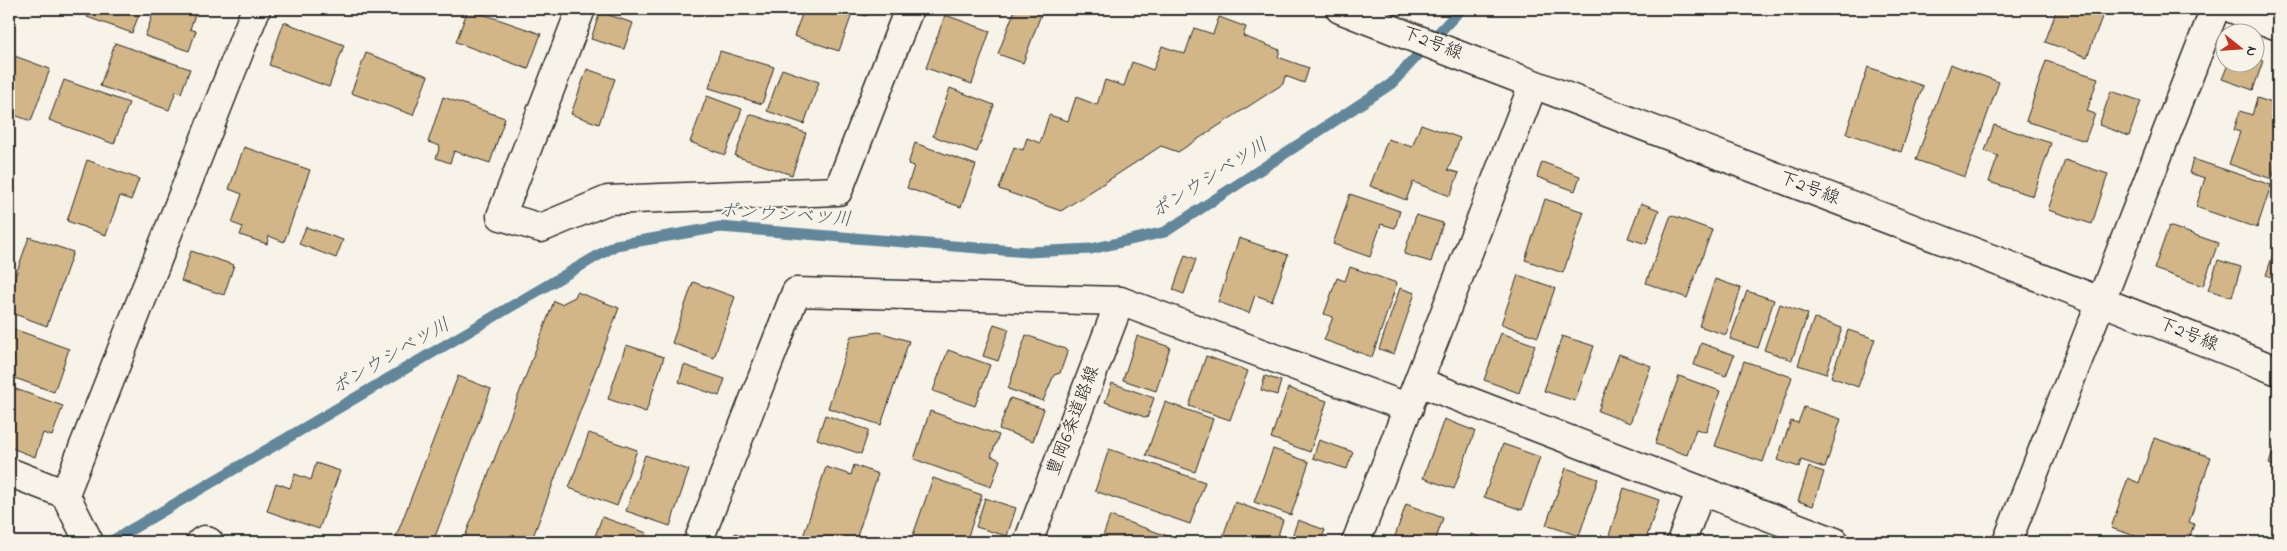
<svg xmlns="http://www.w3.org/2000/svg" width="2287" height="551" font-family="'Indie Flower','Klee One',sans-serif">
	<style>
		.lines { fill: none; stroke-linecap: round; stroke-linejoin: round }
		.stream { stroke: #62879b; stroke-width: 11 }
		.building { fill: #d2b687; stroke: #2b2b2b }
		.minor-casing { stroke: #2b2b2b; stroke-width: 31 }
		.minor { stroke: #f7f3e8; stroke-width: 28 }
		.labels { text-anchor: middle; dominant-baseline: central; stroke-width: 4; stroke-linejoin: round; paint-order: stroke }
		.street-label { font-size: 18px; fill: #2b2b2b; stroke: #f7f3e8 }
		.water-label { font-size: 19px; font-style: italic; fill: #465963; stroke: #f7f3e8 }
	</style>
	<rect width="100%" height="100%" fill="#f7f3e8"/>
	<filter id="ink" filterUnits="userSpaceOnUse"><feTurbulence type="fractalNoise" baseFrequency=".02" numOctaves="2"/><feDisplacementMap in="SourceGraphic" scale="10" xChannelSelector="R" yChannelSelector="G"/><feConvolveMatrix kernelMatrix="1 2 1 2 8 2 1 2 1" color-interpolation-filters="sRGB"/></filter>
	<g filter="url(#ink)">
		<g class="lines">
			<path class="stream" d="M110,542l506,-297 104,-18 308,25 63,-3 74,-17 226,-148 70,-75"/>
		</g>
		<g class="building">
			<path d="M90,9h51l-9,24 -45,-16z"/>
			<path d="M155,9h42l-7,20 6,2 -7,20 -44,-15z"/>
			<path d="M468,9l73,25 -13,35 -72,-27z"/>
			<path d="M804,9h23l24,8 -12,34 -45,-15z"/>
			<path d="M846,9h22l-2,7z"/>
			<path d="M1015,9h28l-20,54 -25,-9z"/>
			<path d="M2057,9h48l-18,48 -42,-15z"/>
			<path d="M600,12l33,11 -9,26 -33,-10z"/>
			<path d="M945,15l45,16 -18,53 -46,-16z"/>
			<path d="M1219,17l27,10 -3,9 37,14 -2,7 31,11 -5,15 -19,-7 -2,8 -105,68 -17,-6 -100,65 -62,-22 15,-42 9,3 4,-12 13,5 9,-28 19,6 8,-24 21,8 8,-25 19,6 8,-24 21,8 9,-24 23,8 9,-26 19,6z"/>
			<path d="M284,22l60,23 -15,42 -60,-22z"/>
			<path d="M115,43l75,26 -9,24 -5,-2 -7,19 -69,-24z"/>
			<path d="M720,51l54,16 -12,37 -53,-16z"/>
			<path d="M366,53l62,23 -15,39 -62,-22z"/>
			<path d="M9,54l41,15 -19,52 -17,-6 -5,15z"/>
			<path d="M2254,58l9,3 -10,29 -31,-11 7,-17h25z"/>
			<path d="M2046,61l52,17 -11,33 8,3 -10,27 -59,-20z"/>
			<path d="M1950,64l49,18 -34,95 -49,-17z"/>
			<path d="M1868,67l55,19 -22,66 -55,-19z"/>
			<path d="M587,69l28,10 -16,45 -28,-10z"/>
			<path d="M782,69l37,13 -15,42 -37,-13z"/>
			<path d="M64,80l65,23 -15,41 -65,-24z"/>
			<path d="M950,88l44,17 -17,47 -44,-16z"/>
			<path d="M2111,91l30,10 -12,35 -30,-11z"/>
			<path d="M707,96l35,13 -17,46 -35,-13z"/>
			<path d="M443,97l62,21 -15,45 -36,-12 -4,12 -14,-5 4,-12 -12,-4z"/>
			<path d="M2257,98l21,7v55l-6,19 -43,-15 11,-32 -6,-2 6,-19 12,4z"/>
			<path d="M750,114l56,19 -14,42 -57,-19z"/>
			<path d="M1421,124l39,14 -12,32 11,3 -9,23 -37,-14 -7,18 -36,-14 18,-47 24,8z"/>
			<path d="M1994,125l57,18 -18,53 -44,-14 9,-26 -13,-5z"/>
			<path d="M915,143l61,22 -15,42 -54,-19 7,-22 -6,-2z"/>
			<path d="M244,147l66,23 -26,72 -15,-6 -2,8 -27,-9 3,-8 -11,-4 10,-29 -13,-5z"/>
			<path d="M2193,159l78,26 -14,43 -61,-21 9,-29 -16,-5z"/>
			<path d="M87,160l52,19 -8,21 -11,-4 -14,39 -39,-14z"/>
			<path d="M2065,160l43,14 -16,50 -44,-14z"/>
			<path d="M1542,162l38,14 -5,15 -38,-14z"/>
			<path d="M1350,194l50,17 -5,17 -14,-4 -11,33 -37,-13z"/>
			<path d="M1545,199l39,13 -21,61 -38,-13z"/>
			<path d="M1641,203l18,7 -13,34 -18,-6z"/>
			<path d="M1416,215l27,8 -12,39 -27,-8z"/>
			<path d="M1671,215l41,15 -25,68 -41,-15z"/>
			<path d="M2169,226l49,17 -15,43 -49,-17z"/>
			<path d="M306,227l37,13 -7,18 -37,-14z"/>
			<path d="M29,237l44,15 -26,74 -38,-14v-18z"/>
			<path d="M1239,238l49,17 -16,46 -17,-6 -6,18 -31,-11z"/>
			<path d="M2278,240v40l-12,-5z"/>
			<path d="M191,251l43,14 -10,30 -43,-14z"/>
			<path d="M1185,255l11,4 -12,35 -11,-4z"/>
			<path d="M2218,260l23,7 -9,30 -24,-7z"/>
			<path d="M1350,267l47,16 -25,74 -48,-17 9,-23 -9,-3 13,-36 8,3z"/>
			<path d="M1518,275l37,13 -17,49 -37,-13z"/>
			<path d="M1715,279l26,9 -15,47 -27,-9z"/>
			<path d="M693,282l42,15 -21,61 -42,-15z"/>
			<path d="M1400,288l15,5 -21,61 -15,-5z"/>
			<path d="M1747,291l27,9 -16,48 -28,-9z"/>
			<path d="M577,292l42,16 -88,234h-68l91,-241 7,3 14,-7z"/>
			<path d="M2278,295v22l-7,-2z"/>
			<path d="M1780,304l28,10 -16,46 -28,-10z"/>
			<path d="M1814,318l28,10 -16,46 -28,-9z"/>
			<path d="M994,324l15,5 -11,32 -15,-5z"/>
			<path d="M11,328l58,21 -15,43 -45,-16v-40z"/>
			<path d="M1848,330l27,9 -17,48 -27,-10z"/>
			<path d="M879,332l30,9 -28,84 -53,-17 23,-72z"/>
			<path d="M1501,333l34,12 -16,48 -35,-13z"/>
			<path d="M1026,335l42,15 -8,23 -6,2 -11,26 -35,-12z"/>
			<path d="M1137,336l33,11 -14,44 -33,-11z"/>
			<path d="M1562,336l32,10 -19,55 -31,-10z"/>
			<path d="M1701,343l33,12 -8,21 -32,-11z"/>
			<path d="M626,345l38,12 -18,55 -38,-13z"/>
			<path d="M948,350l42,15 -15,41 -42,-15z"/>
			<path d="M1619,354l32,12 -21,57 -32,-12z"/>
			<path d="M1206,356l42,15 -18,49 -41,-14z"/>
			<path d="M1744,361l48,16 -29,85 -48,-16z"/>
			<path d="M684,365l41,14 -6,17 -40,-14z"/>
			<path d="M458,376l33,13 -58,153h-39z"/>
			<path d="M1265,376l16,5 -4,14 -16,-5z"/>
			<path d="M1679,376l41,15 -14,41 -10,-3 -9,26 -32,-11z"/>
			<path d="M1112,383l42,15 -7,20 -42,-16z"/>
			<path d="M10,387l53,19 -11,30 -9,-3 -8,24 -26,-10z"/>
			<path d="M1288,388l39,13 -17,51 -39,-14z"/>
			<path d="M1010,398l34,11 -11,32 -34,-12z"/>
			<path d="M1165,402l48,17 -18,53 -49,-17z"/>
			<path d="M1804,407l37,12 -16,49 -24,-8 -2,7 -22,-7 14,-39 7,2z"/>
			<path d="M930,411l69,24 -8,21 9,4 -9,27 -77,-28z"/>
			<path d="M825,415l44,15 -8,24 -44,-15z"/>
			<path d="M1444,419l31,12 -21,58 -31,-11z"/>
			<path d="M589,433l48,17 -20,56 -48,-18z"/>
			<path d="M2278,435v32l-9,-3z"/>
			<path d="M2154,438l57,19 -22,65 5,2 -6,18h-56l3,-6 -24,-8 17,-50 11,5z"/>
			<path d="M1319,440l34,12 -6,17 -34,-11z"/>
			<path d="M1503,444l37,13 -18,53 -38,-13z"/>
			<path d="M1109,449l96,33 -15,42 -95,-33z"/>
			<path d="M1273,449l36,13 -18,53 -37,-13z"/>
			<path d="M645,455l44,15 -19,56 -44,-15z"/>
			<path d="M316,463l24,8 -21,58 -52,-18 9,-28 14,5 5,-14 16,6z"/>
			<path d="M854,465l24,9 -23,68h-36l-16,-5 23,-70 25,8z"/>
			<path d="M1809,467l15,5 -11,34 -15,-5z"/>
			<path d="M1566,468l32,11 -19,57 -33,-11z"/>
			<path d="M933,478l49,17 -16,47h-42l-12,-4z"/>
			<path d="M1624,488l35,12 -14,42h-38z"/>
			<path d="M985,498l31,10 -9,28 -31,-9z"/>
			<path d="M1235,502l48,18 -7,22h-55z"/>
			<path d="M1406,504l37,14 -8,24h-42z"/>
			<path d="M1110,516l72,25 -1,1h-80z"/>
			<path d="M602,517l45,16 -4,9h-50z"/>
			<path d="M1298,520l27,10 -5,12h-30z"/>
			<path d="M735,533l25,8v1h-28z"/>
			<path d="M1471,534l23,8h-25z"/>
		</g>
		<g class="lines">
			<g class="minor-casing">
				<g id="minor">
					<path d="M581,9l-80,207 40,12 67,-28 230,-9 71,-182"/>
					<path d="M1340,9c312,123 627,237 938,362"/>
					<path d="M2233,9l45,17"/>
					<path d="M1419,382l416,160"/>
					<path d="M9,472l56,22 24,48"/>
					<path d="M65,494l191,-485"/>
					<path d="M201,542l3,-2 5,2"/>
					<path d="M698,542l98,-250 324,9 289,107"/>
					<path d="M1028,542l92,-241"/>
					<path d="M1356,542l177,-457"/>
					<path d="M1681,542l20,-51"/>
					<path d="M2007,542l208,-533"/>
				</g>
			</g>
			<use href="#minor" class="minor"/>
		</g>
	</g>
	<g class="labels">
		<g class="street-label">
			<text transform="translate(1432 44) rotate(21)">下2号線</text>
			<text transform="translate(1809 189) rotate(21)">下2号線</text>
			<text transform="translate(2188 335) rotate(22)">下2号線</text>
			<text transform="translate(1074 421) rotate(-69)">豊岡6条道路線</text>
		</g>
		<g class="water-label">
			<text transform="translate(1210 179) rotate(-32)">ポンウシベツ川</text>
			<text transform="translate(785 216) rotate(4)">ポンウシベツ川</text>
			<text transform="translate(391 357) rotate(-30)">ポンウシベツ川</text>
		</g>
	</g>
	<rect width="2287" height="551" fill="none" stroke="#f7f3e8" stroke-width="30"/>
	<rect x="15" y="15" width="2257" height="521" fill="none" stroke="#2b2b2b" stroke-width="2" filter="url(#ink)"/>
	<g transform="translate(2240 48) rotate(107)"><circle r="24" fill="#f7f3e8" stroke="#a5a39c"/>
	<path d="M0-4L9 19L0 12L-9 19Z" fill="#c8321e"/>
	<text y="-8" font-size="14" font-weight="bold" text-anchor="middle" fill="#2b2b2b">N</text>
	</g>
</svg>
